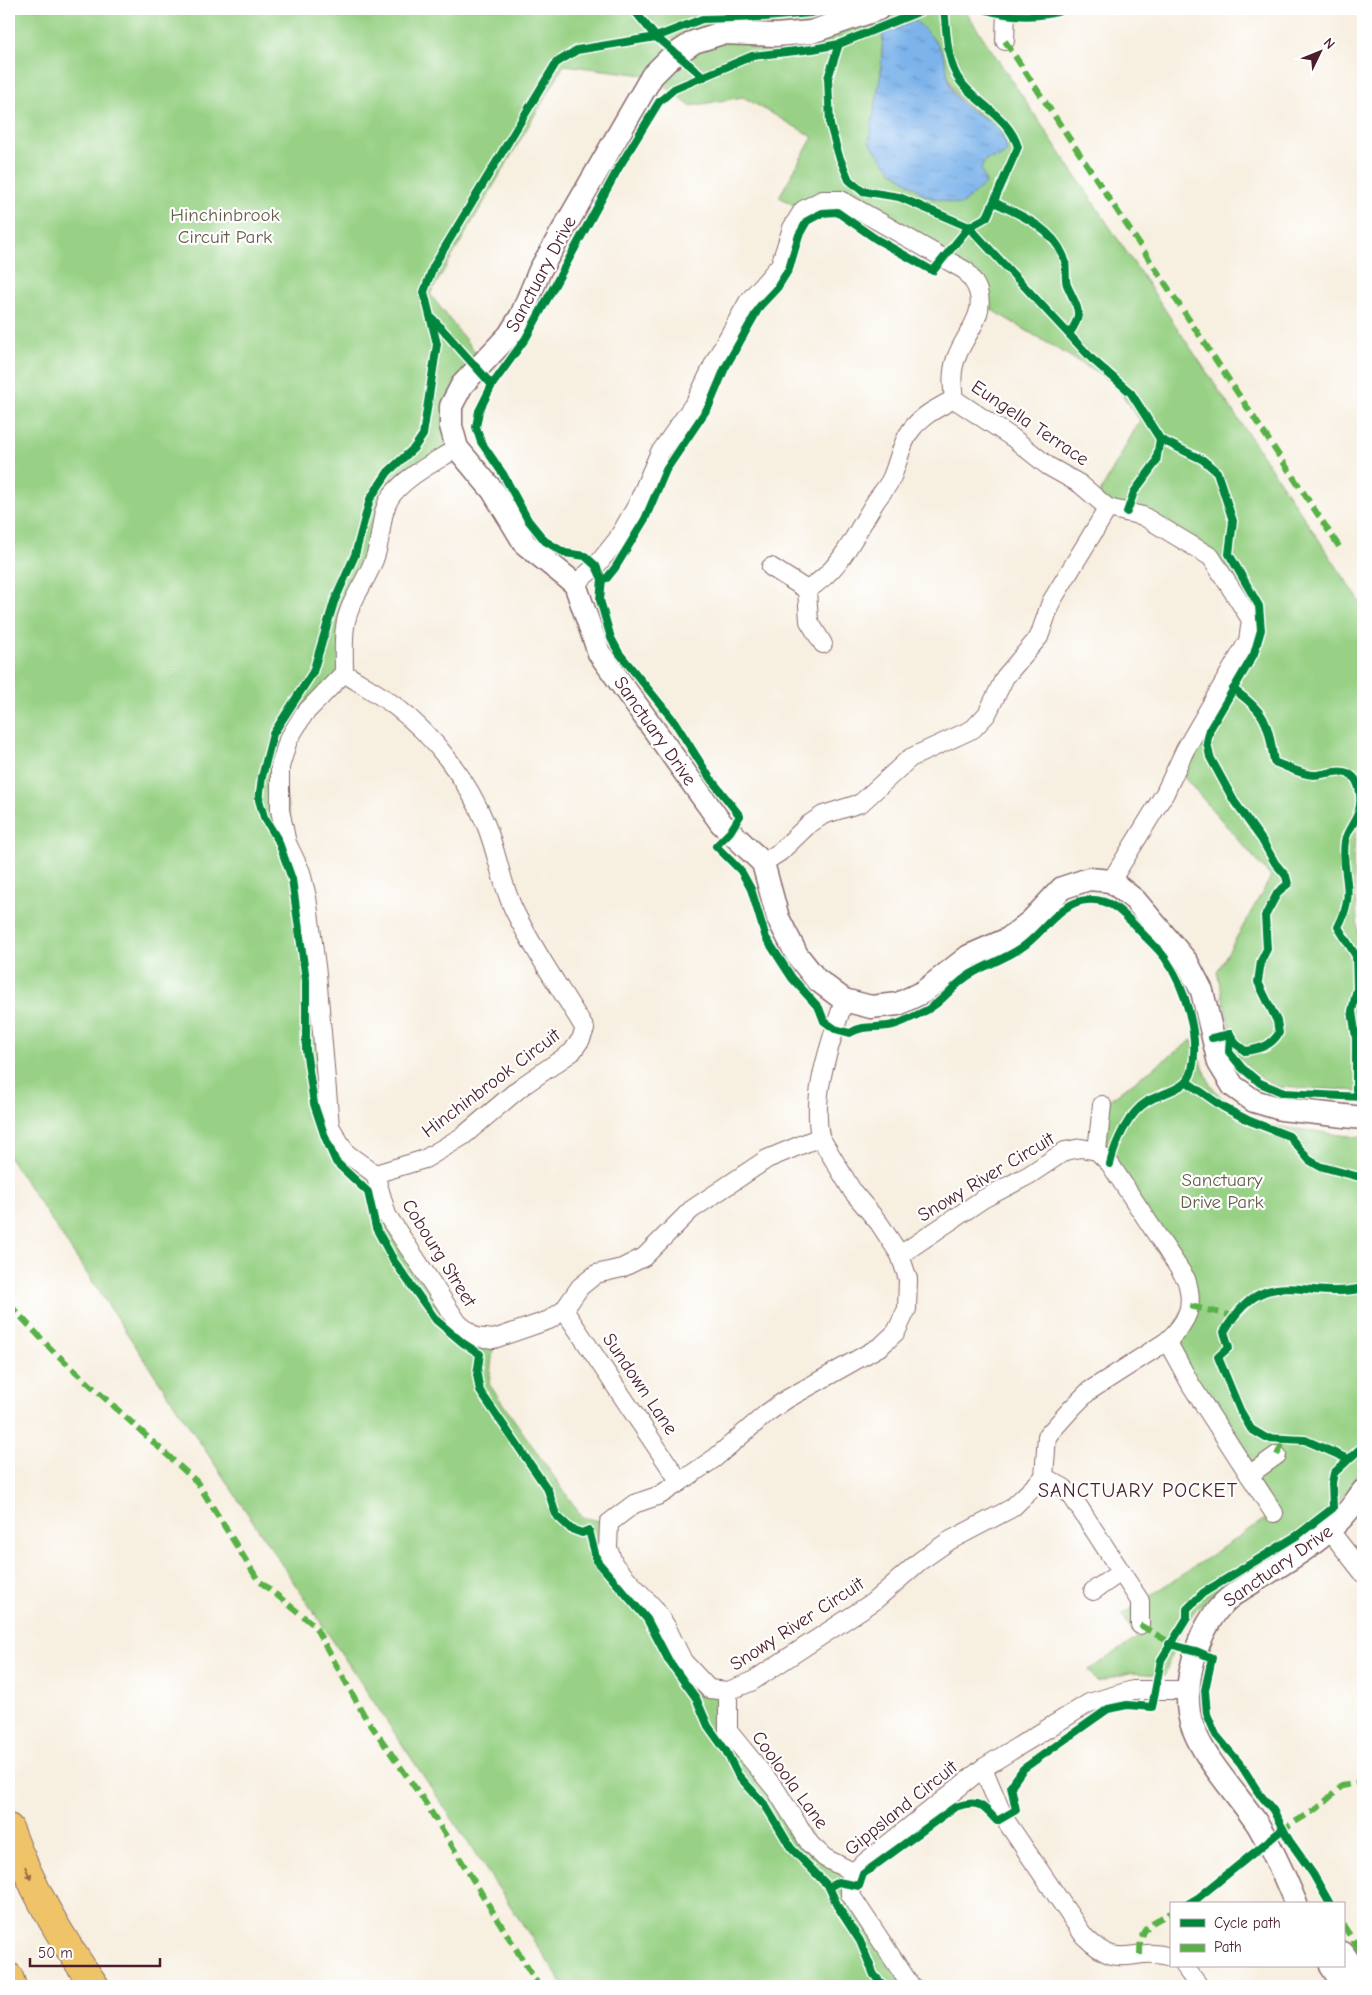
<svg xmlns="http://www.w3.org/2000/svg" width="1372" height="1995" font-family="'Comic Neue',sans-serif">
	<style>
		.green { fill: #98d185; stroke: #717858; fill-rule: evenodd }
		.water { fill: url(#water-ripples); stroke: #63698b }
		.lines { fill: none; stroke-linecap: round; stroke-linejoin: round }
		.minor-casing { stroke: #87686a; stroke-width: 20 }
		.tertiary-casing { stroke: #87686a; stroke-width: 25 }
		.motorway-casing { stroke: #87686a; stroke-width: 30 }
		.minor { stroke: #fff; stroke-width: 18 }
		.tertiary { stroke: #fff; stroke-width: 22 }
		.motorway { stroke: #efc469; stroke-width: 28 }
		.quiet { stroke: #57b146; stroke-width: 6; stroke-dasharray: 12 6; stroke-linecap: butt }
		.cycleway-casing { stroke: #fff; stroke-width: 11 }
		.cycleway { stroke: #00873e; stroke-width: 8 }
		.oneway { fill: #946947 }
		.labels { text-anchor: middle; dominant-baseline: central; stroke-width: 4.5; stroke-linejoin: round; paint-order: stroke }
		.park-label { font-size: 19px; fill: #655d4a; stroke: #fff }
		.street-label { font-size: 19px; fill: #4a1f2b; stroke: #fff }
		.neighbourhood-label { font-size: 20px; letter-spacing: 1px; fill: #4a1f2b; stroke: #fff }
	</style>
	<defs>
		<pattern id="water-ripples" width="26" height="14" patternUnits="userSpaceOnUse" patternTransform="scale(1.25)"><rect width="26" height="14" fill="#7cb3eb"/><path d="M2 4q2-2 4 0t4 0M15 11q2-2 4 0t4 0" fill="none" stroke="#6891bf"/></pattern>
	</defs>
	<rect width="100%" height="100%" fill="#fff"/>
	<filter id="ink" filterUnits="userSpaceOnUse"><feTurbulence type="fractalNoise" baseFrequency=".02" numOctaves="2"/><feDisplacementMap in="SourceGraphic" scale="10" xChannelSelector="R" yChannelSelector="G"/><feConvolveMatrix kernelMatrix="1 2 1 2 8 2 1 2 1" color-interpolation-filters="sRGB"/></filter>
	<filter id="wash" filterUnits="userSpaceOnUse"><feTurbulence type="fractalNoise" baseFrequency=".0096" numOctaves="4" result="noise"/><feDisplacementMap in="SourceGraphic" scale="20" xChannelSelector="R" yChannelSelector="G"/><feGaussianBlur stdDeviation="1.12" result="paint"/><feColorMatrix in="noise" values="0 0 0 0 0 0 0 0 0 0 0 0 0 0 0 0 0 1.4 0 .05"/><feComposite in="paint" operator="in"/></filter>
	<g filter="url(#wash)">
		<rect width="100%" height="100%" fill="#f7efe0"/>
		<g class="green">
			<path d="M9,9h955l399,597v206l-7,15 -3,34 10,142v88l-86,-4 -22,-13 -19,-19 -19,-83 54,-95 -95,-109 75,-148 -40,-63 -114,-59 43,-78 -27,-38 -133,-79 -14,-32 -125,-71 -38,10 -24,-13 34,-60 -70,-40 -53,9 -38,-30 -88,-11 -134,229 54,70 -22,21 -5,63 -51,33 -56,129 -6,63 -40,41 -24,53 21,105 29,254 50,68 78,129 36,16 -5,45 93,133 27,6 -1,25 75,113 45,30v41l122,152 61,102h-347l-555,-829zM883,34l61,23c8,44 14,42 49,67l7,33 -14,2 -25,46 -35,-9 -35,-26 -10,-98z"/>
			<path d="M1192,1040l18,44 18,22 32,18 103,14v320l-12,28 -23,29 -22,18 -91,59 -19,17 -19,28 -12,38 -36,-2 -32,9 -8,-12 48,-32 -15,-23 152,-102 -107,-172 24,-46 -94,-144 5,-46z"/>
		</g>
		<path class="water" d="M916,21c10,10 23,22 28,36 5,13 2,28 12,40 16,22 46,19 51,54l-7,6 -14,2 -5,10 5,14 -25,22 -35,-9 -35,-26 -22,-28 12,-70 2,-38z"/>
	</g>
	<g filter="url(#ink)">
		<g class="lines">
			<g class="minor-casing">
				<g id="minor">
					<path d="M1005,41l1,-32"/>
					<path d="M771,567l36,23 2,31 14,23"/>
					<path d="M575,584l21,-18 21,-26 20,-35 22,-51 37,-53 20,-42 32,-57 32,-37 12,-37 11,-18 19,-10h19l125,71c4,6 10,13 12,20 8,25 -13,43 -21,65 -6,14 -5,28 -3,43l59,39 35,28 32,18 28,24 35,8 68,41 40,63 -3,21 -63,109 -20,43 -54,88"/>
					<path d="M807,590c36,-23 45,-51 67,-86 5,-9 13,-16 17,-25 8,-17 9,-34 20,-49 11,-15 27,-22 43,-31"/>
					<path d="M344,673c17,11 35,21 51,33 39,30 73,74 91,119 11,27 15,57 27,83 20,42 48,81 72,121l-4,10 -9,13 -51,35 -58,49 -38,23 -50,15"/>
					<path d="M763,863l17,-11 28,-27 15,-10 38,-12 49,-45 63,-29 14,-15 18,-37 34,-40 12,-35 57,-94"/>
					<path d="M820,1137l33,55 26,31 21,32 8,24 -1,30 -11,23 -15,14 -94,53 -20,14 -52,45 -35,24 -20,13 -26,9 -25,19 -1,25 6,17 40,43 12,18 17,35 26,28 19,2 23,-9 122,-80 47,-41 29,-20 63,-33 32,-31 3,-41 25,-28 17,-17 78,-50c21,-19 28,-36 19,-62l-76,-115 -13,-13 -16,-3 -16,3 -36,24 -46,24 -83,56"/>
					<path d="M1097,1151l5,-46"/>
					<path d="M375,1174l-29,-21 -16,-27 -13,-152 -10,-77 -6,-25 -14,-29 -7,-33v-43l8,-27 16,-26 40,-41c0,-15 -1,-32 1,-46 3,-26 24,-48 31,-73 6,-18 4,-43 16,-59 16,-20 43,-33 65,-47"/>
					<path d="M375,1174l12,41 71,108 17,14 19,2 55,-19 15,-10 16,-23 16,-13 26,-6 22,-11 47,-47 76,-51 53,-22c-9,-45 11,-94 24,-137"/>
					<path d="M564,1310l116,172"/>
					<path d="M1167,1341l24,44 83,128"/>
					<path d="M1249,1475l28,-20"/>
					<path d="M1044,1477l20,11 9,10 67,103v24"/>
					<path d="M1330,1531l33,42"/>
					<path d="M1093,1591l28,-19"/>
					<path d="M728,1691v40l48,59 34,54 15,14 28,14"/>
					<path d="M983,1768l21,50 80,118c38,38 46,9 87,21"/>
					<path d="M1184,1966l15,20"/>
					<path d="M911,1986l-61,-92v-10l3,-12 130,-104 106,-65 44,-13h54"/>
				</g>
			</g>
			<g class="tertiary-casing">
				<g id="tertiary">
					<path d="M878,9l-67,23 -35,3 -54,-2 -28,9 -24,16 -18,18 -112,194 -19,46 -12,19 -47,50 -11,21v20l6,22 36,43 32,53 50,40 24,69 122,170 42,40 15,55 19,37 19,24 28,21 27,7 27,-3 25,-12 46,-36 39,-17 23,-18 31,-33 27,-9 22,2 24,19 52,62 15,29 17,72 14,23 21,15 27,8 82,9"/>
					<path d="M1296,1904c-11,-27 -23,-54 -38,-79 -21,-32 -51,-61 -65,-97 -15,-37 5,-104 35,-129 10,-9 24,-16 35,-23 41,-25 73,-44 100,-85"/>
					<path d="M1343,1953l20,29"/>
					<path d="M1331,1966l13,20"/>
				</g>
			</g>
			<g class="motorway-casing">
				<g id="motorway">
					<path d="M9,1828c21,56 50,109 86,158"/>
					<path d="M9,1977l3,9"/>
				</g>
			</g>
			<use href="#minor" class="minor"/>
			<use href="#tertiary" class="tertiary"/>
			<use href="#motorway" class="motorway"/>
			<g class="quiet">
				<path d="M1005,41l337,510"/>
				<path d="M9,1304l43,46 145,132 61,98 56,45 50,90 59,84 116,187"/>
				<path d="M1190,1306l43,10"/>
				<path d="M1277,1455l8,-17"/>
				<path d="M1140,1625l34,20"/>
				<path d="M1280,1831l38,-23 24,-22 21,-4"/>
				<path d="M1343,1925l20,30"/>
				<path d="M1140,1955c0,-28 7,-30 31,-42"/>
			</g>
			<g class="cycleway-casing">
				<g id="cycleway">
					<path d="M633,9l23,28 48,40"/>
					<path d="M826,9l-15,4 -46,4 -63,2 -46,18 -79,13 -21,13 -123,204 -9,25 13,52 -14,91 -9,13 -26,24 -18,27 -15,56 -21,47 -21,70 -40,62 -11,43 -3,23 5,17 14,23 14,39 14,101v70l8,54 11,33 11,25 32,30 8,36 18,33 42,59 27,23 17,11 -3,21 3,16 68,99 8,25 15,14 11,4 7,-3 8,31 50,58 22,42 27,37 12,28 18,25 12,24 27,30 26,43 38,39 9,20 22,34 14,34 10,11"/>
					<path d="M926,9l-87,35 -26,5 -61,7 -78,33 -15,13 -41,67 -92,169 -34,47 -13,26 -3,16 5,15 22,32 25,46 17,21 20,12 20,3 11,10 6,13 -2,21 11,38 8,15 55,68 36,57 30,38 -10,16 -14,14 25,25 10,18 15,49 26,40 27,30 5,13 11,8 15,4c14,-9 27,-4 43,-8 9,-2 19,-8 28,-12 20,-8 32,-29 50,-39 16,-10 34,-15 50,-26 22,-14 38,-46 66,-48 25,-2 37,14 53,31 8,9 18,17 25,27 20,29 35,78 27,112 -4,20 -29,22 -44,31 -20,12 -33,42 -38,63"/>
					<path d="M982,9c28,8 57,10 85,0"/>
					<path d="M839,44l-11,34 2,47 9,31 10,24 13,11 37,6 70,30 123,132 39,34 29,46 43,21 14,12 16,49 -4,33 30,52 2,24 -7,24 -44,75 -3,13 3,15 24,44 28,39 13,23 11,13 2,8 -10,8 -13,24 2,33 -6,12 -3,21 19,39 2,12c-8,13 -19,16 -34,18l-9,-7 -6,-10 -18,4"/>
					<path d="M994,202c26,13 57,25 69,53 5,9 1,21 4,30 10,23 18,27 2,49"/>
					<path d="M433,319l59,66"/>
					<path d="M1127,512l7,-20 22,-30 4,-23"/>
					<path d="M602,579l5,-1 8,-10 30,-49 21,-49 43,-64 16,-38 35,-62 17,-18 12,-19 10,-34 8,-14 15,-8 15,-1 39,27 57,32 36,-44 18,-10 31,-70c-9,-30 -40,-42 -58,-66 -14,-19 -13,-50 -16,-72"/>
					<path d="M1233,689c34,24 35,34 41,73 12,4 27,13 40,13 13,0 25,-8 37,0 9,6 11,24 8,35 -2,10 -12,20 -14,31 -5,36 13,47 -7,86l18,29 1,32 -5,23 4,27v52l7,7"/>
					<path d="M1230,1034l-1,18 13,16 18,15 24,10 77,4"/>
					<path d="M1187,1082l36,25 27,14 39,15 20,24 10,6 44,12"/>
					<path d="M1348,1459l-43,-19 -39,-2 -15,-9 -11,-19 -22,-53 11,-10 -5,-15c42,-72 79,-30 139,-44"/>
					<path d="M1169,1644l27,7 16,7 -7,32 2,24 9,21 25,30 17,27 15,18 16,30 24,34 17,30"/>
					<path d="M829,1887l9,-5 21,4 4,-12 92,-67c23,-8 26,-3 42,14l19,-11 -5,-24 12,-17 85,-60 19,-4 25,2 9,-47 26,-42v-9l16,-16 95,-58 35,-27 -1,-25 2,-10 29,-27"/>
					<path d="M1188,1904l10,-6 85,-69"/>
				</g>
			</g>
			<use href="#cycleway" class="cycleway"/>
		</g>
		<defs><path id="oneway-solid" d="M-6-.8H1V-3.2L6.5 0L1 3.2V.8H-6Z" transform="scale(1.25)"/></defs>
		<use class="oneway" href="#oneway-solid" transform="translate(28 1873) rotate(66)"/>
	</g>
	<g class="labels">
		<g class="park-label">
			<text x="225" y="215">Hinchinbrook<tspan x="225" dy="22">Circuit Park</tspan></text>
			<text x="1222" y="1180">Sanctuary<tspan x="1222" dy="22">Drive Park</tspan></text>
		</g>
		<g class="street-label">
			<text transform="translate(541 274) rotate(-62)">Sanctuary Drive</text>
			<text transform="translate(1030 423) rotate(34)">Eungella Terrace</text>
			<text transform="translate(655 731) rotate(55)">Sanctuary Drive</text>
			<text transform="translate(491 1083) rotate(-37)">Hinchinbrook Circuit</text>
			<text transform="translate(986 1177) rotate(-31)">Snowy River Circuit</text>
			<text transform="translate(439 1253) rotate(58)">Cobourg Street</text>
			<text transform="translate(640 1384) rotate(56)">Sundown Lane</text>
			<text transform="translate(1278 1566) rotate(-35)">Sanctuary Drive</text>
			<text transform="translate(797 1624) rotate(-33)">Snowy River Circuit</text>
			<text transform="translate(790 1780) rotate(54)">Cooloola Lane</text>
			<text transform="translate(901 1808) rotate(-39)">Gippsland Circuit</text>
		</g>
		<g class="neighbourhood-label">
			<text x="1138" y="1490">SANCTUARY POCKET</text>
		</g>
	</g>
	<rect width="1372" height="1995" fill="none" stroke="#fff" stroke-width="30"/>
	<rect x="1170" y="1902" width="175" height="65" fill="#ffffff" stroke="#b7a5aa"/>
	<rect x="1180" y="1919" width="25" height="8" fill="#00873e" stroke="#b7a5aa"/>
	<text x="1214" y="1928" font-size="15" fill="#4a1f2b">Cycle path</text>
	<rect x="1180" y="1944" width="25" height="8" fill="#57b146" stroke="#b7a5aa"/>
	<text x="1214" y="1952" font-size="15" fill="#4a1f2b">Path</text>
	<g transform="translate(1320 52) rotate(47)" stroke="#ffffff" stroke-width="4" paint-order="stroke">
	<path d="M0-4L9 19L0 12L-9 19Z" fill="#4a1f2b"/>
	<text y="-8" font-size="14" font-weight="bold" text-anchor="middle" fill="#4a1f2b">N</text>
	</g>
	<path d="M30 1958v8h130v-8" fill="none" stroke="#4a1f2b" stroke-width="2.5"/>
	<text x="38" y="1958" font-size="15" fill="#4a1f2b" stroke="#ffffff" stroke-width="4" paint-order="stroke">50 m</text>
</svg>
